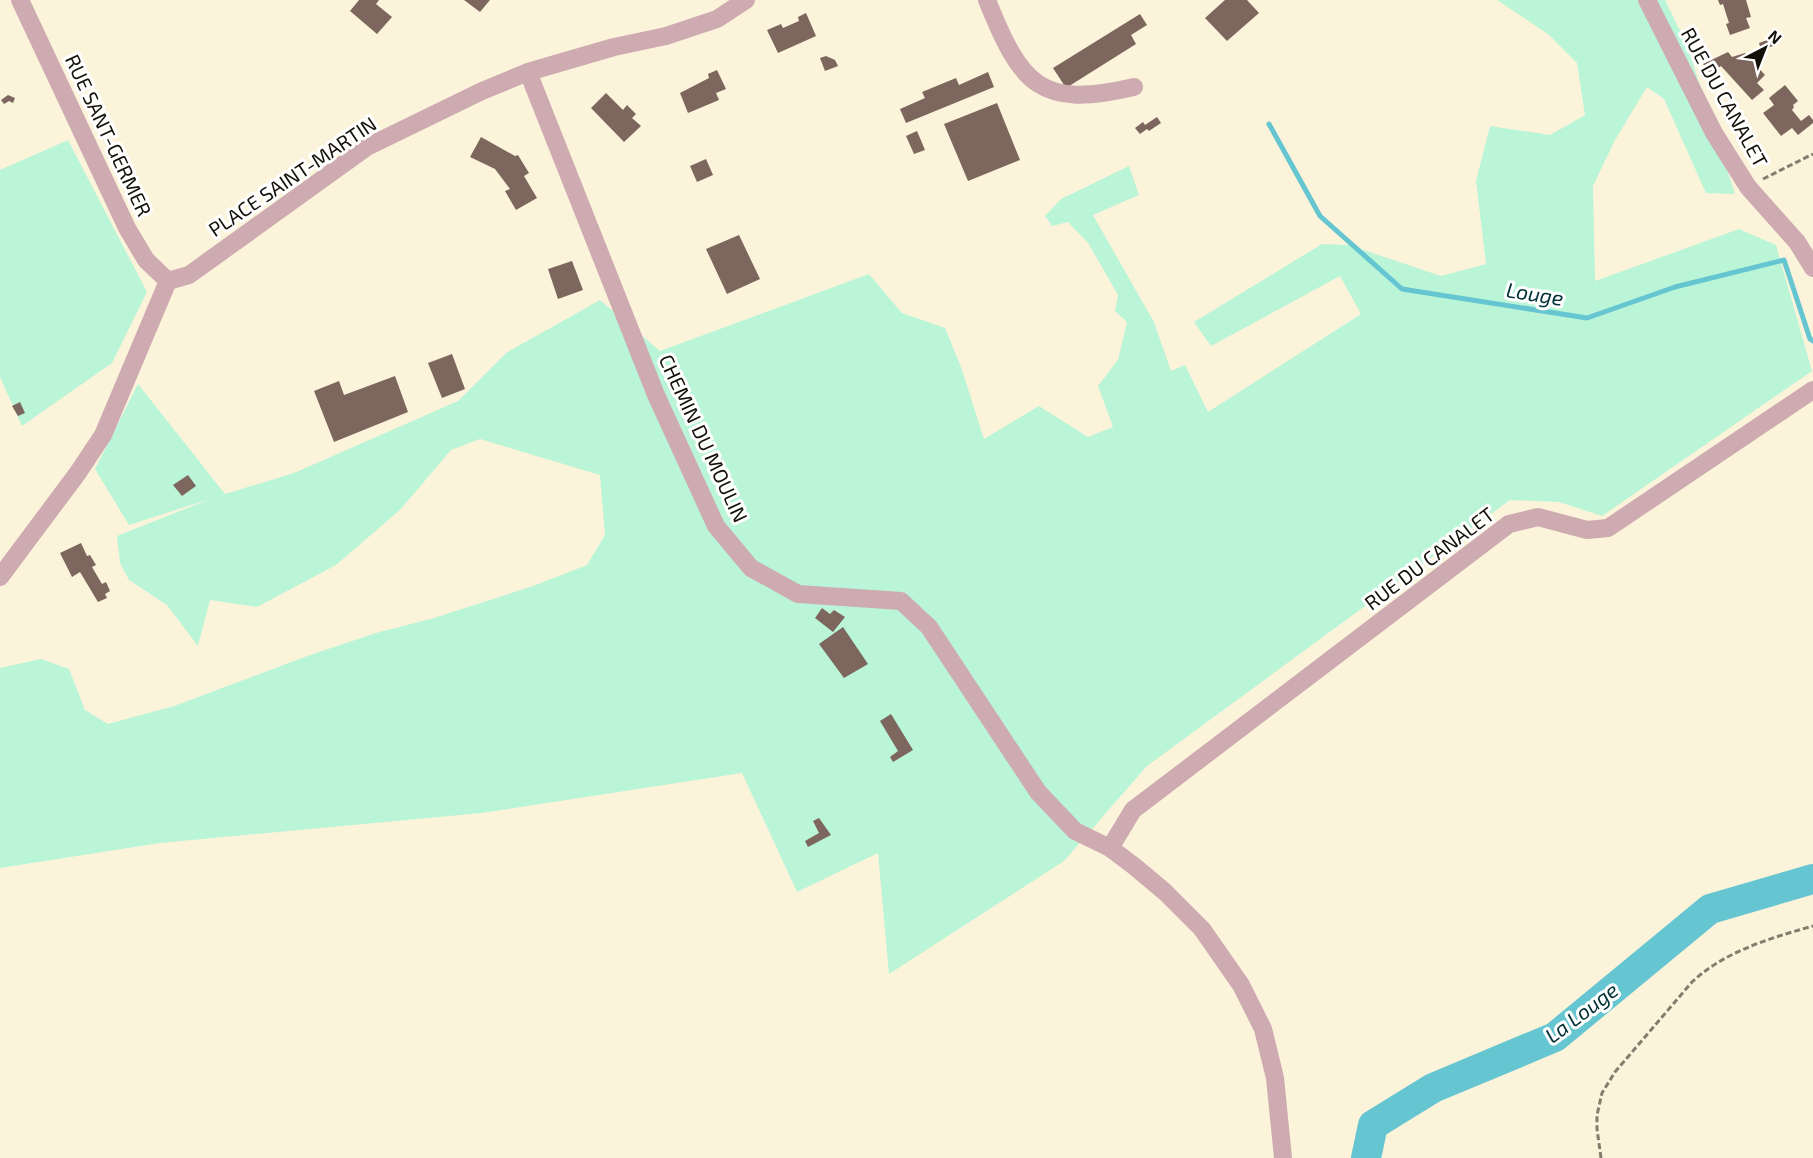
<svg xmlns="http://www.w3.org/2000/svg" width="1813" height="1158" font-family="'Exo 2',sans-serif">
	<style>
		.green { fill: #bbf5d7 }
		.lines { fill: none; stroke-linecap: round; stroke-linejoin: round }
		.stream { stroke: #65c6d1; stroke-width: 5 }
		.river { stroke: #65c6d1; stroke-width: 30 }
		.building { fill: #7d665e }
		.path { stroke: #827d6d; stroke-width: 3; stroke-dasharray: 6 3; stroke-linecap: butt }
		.minor { stroke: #ceabb0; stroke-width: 18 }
		.labels { text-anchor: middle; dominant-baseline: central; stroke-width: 6; stroke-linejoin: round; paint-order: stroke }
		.street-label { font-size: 20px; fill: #131008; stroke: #fff }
		.water-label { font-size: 21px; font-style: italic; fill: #003136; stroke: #fff }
	</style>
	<rect width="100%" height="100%" fill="#fcf3db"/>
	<g class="green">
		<path d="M1497,0h168l22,45 48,149 -29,-1 -42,-94 -17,-12 -32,53 -22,46 2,95 144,-52 37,16 36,126 -210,145 -43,-14 -49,-2 -363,266 -83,95 -175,113 -11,-121 -81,39 -55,-119 -260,40 -322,30 -160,25v-200l41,-9 28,10 16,41 23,14 66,-18 136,-51 66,-22 58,-15 99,-32 54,-21 18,-30 -5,-60 -120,-36 -29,11 -51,60 -64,55 -79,42 -47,-7 -12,46 -31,-41 -38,-25 -9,-17 -3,-27 93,-37 -81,26 -34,-56 43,-85 87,110 69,-21 164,-72 48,-48 94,-53 60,51 209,-77 33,39 43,15 16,39 23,72 55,-33 49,31 25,-10 -15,-41 20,-26 9,-38 -12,-11 3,-16 -30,-52 -20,-21 -16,4 -7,-10 16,-17 68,-33 10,29 -46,20 61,107 17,49 14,-6 23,47 153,-98 -21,-38 -129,70 -17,-24 128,-78 27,1 92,31 45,-12 -10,-83 14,-55 60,9 35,-20 -8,-52 -29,-29z"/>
		<path d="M68,140l79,152 -35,71 -90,63 -22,-49v-207z"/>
	</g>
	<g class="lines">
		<path class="stream" d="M1269,124l51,92 82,73 185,29 88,-31 109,-27 26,79 3,2"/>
		<path class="river" d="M1366,1158l7,-33 60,-37 122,-51 155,-128 103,-30"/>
	</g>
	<g class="building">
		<path d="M359,0h20l-3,4 16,13 -15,17 -27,-23z"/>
		<path d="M464,0h26l-10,12z"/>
		<path d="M1225,0h22l12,13 -32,28 -22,-23z"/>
		<path d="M1718,0h28l5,17 -5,1 4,10 -20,7 -4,-11 3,-1 -6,-19 -3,1z"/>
		<path d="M806,13l10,23 -38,17 -11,-23 14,-6 2,4 16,-7 -1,-4z"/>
		<path d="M1140,14l7,11 -16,10 5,9 -70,44 -13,-20z"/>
		<path d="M1770,39l3,7 -12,4 -2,-7z"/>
		<path d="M1728,52l4,5 13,-4 20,22 -8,8 7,7 -12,10 -31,-34 -11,8 -7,-10z"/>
		<path d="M826,56l9,4 3,6 -13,5 -5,-13z"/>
		<path d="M717,70l9,19 -10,4 3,7 -31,13 -8,-20 29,-15 -1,-4z"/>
		<path d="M988,72l6,15 -88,36 -6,-14 25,-11 -3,-6 34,-14 3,7z"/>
		<path d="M1785,85l13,16 -5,4 1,2 -2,3 9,11 8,-6 4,5v3l-15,12 -6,-7 -11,8 -18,-23 11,-8 -5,-7z"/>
		<path d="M606,93l17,17 4,-5 9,9 -4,4 9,8 -17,16 -33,-34z"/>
		<path d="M8,95l7,3 -2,5 -4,-2 -5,3 -3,-4z"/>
		<path d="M997,103l23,57 -52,21 -24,-57z"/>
		<path d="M1157,117l4,6 -12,8 -2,-2 -7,5 -5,-6 8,-6 2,3z"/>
		<path d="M917,131l8,19 -11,4 -8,-18z"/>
		<path d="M481,137l34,19 3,-1 11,18 -5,3 13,22 -21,12 -11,-19 5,-2 -15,-20 -25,-12z"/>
		<path d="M706,159l7,16 -16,7 -7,-16z"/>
		<path d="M739,235l21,44 -33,15 -21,-45z"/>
		<path d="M572,261l11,29 -25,9 -10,-30z"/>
		<path d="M452,354l13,35 -23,9 -14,-35z"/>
		<path d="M395,376l13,36 -74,30 -20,-51 25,-10 5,14z"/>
		<path d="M20,402l5,11 -7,3 -6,-10z"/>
		<path d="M188,475l8,11 -14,10 -9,-11z"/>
		<path d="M81,543l6,13 3,-1 6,10 -4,2 10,17 4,-2 4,9 -5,3 2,4 -9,4 -18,-30 -8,5 -12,-24z"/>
		<path d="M822,608l8,6 4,-4 11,7 -12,15 -18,-14z"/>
		<path d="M843,627l25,37 -24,14 -25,-34z"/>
		<path d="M891,714l22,36 -20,12 -3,-5 8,-6 -18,-30z"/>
		<path d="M819,818l12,17 -23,12 -3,-6 14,-8 -6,-12z"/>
	</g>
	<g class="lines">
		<g class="path">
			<path d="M1763,179l50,-25"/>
			<path d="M1601,1158l-4,-29v-14l5,-22 13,-21 77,-90c33,-31 79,-44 121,-56"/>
		</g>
		<g class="minor">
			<path d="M20,0l107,228 19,32 22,21"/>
			<path d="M987,0c34,85 53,109 147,87"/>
			<path d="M1647,0l67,133 34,54 49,55 16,26"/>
			<path d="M528,72l128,323 60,131 35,42 47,26 103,7 28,26 109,165 37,39 35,17 24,18 31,26 37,37 39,56 22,44 12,49 8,80"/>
			<path d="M168,281l21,-6 178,-128 115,-56 46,-19 86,-25 52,-11 51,-17 29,-19"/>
			<path d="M0,577l77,-103 26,-39 65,-154"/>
			<path d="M1110,848l23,-38 376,-286 29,-7 49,13 21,-2 205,-138"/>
		</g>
	</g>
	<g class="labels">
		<g class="street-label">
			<text transform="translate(1725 97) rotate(61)">RUE DU CANALET</text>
			<text transform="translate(109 135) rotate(65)">RUE SANT-GERMER</text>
			<text transform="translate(292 176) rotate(-34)">PLACE SAINT-MARTIN</text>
			<text transform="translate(704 438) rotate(65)">CHEMIN DU MOULIN</text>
			<text transform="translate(1429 558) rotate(-37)">RUE DU CANALET</text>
		</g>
		<g class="water-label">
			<text transform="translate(1535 293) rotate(9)">Louge</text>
			<text transform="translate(1581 1012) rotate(-37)">La Louge</text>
		</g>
	</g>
	<g transform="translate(1765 48) rotate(42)" stroke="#ffffff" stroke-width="4.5" paint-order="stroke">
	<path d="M0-4.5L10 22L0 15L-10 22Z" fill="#131008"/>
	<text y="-9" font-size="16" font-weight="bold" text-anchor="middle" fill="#131008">N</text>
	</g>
</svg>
